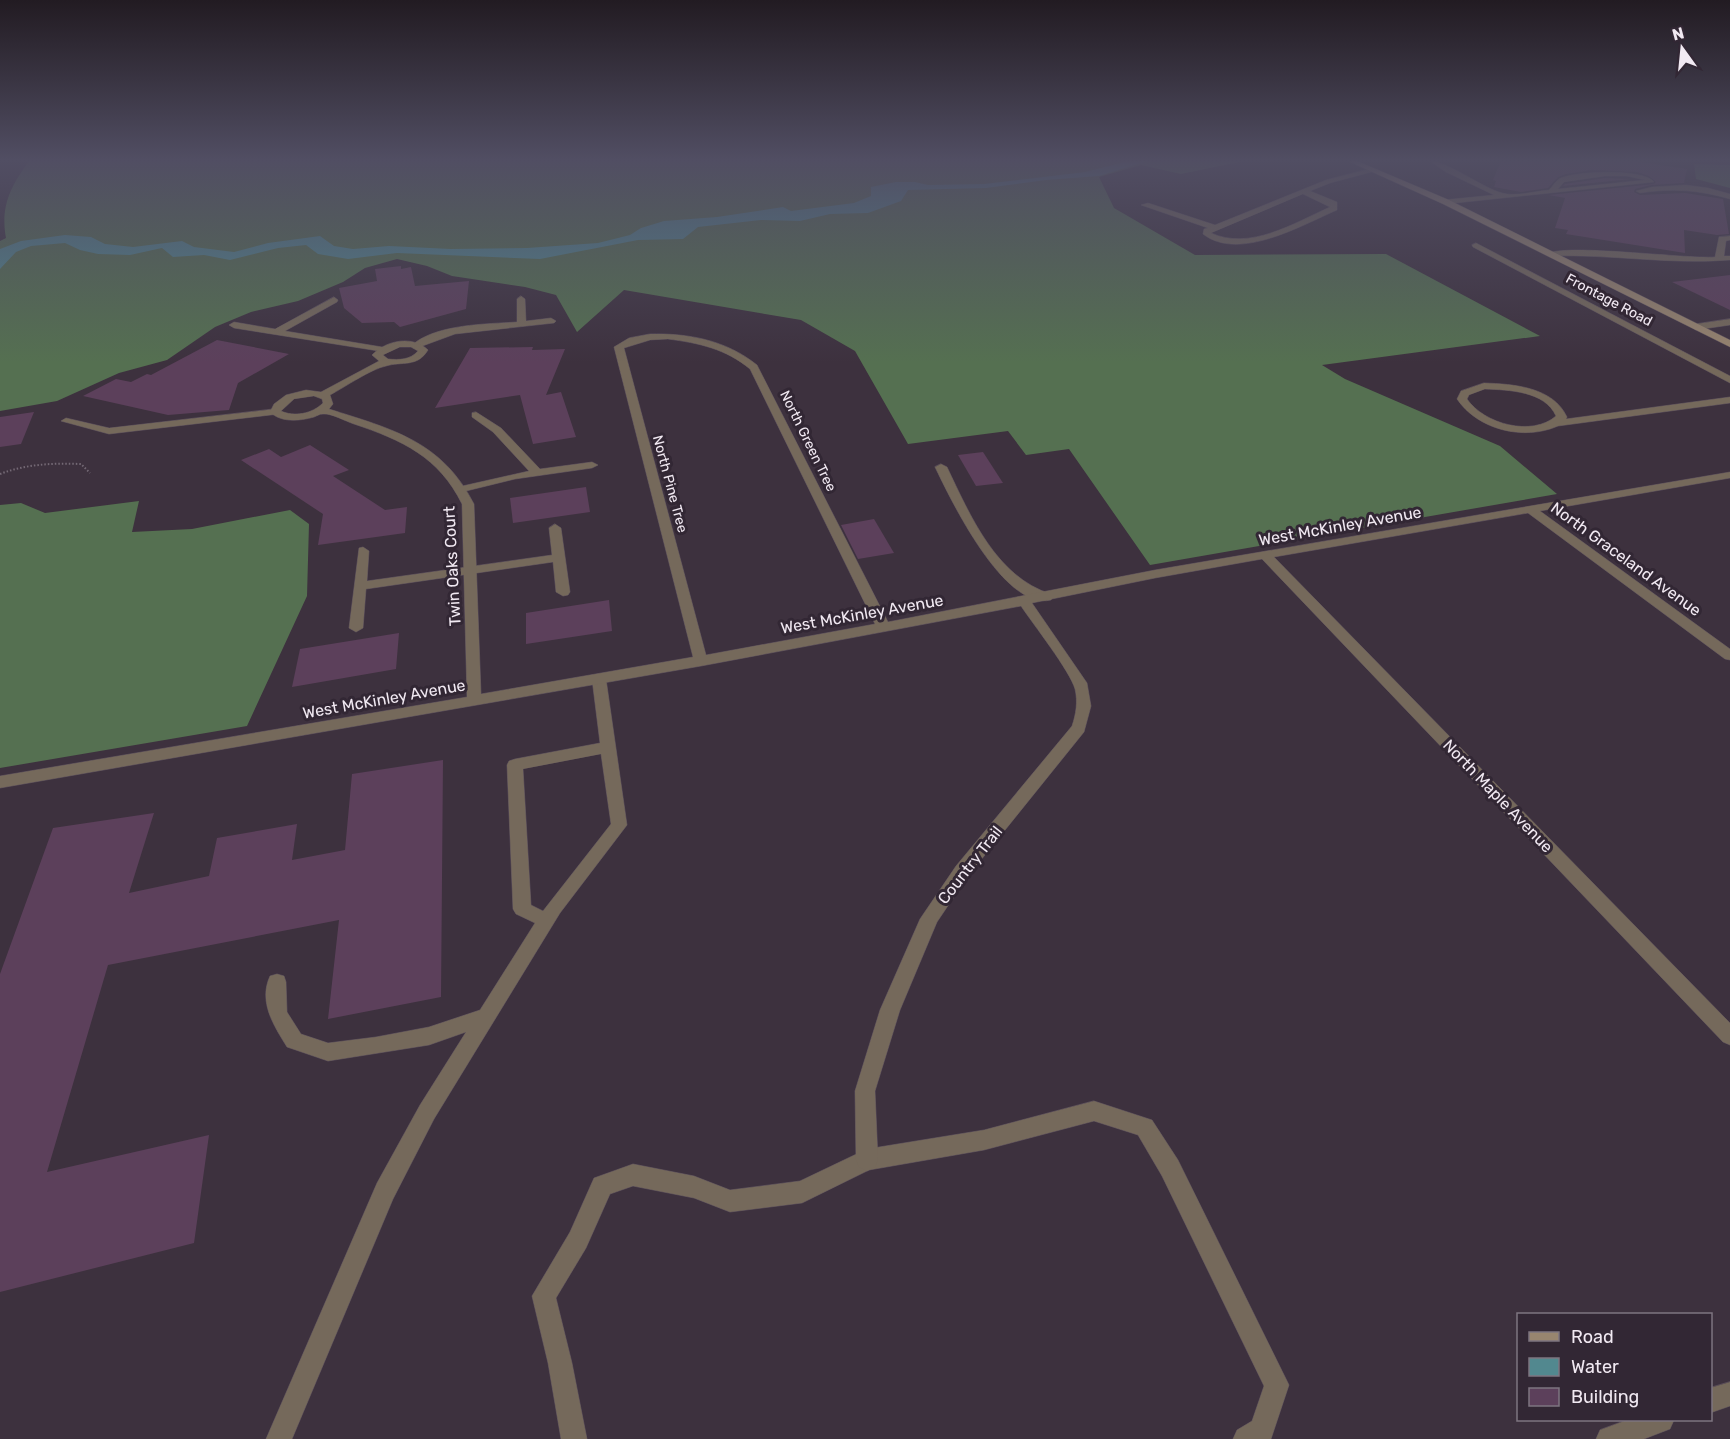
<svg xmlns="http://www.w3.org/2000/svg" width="1730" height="1439" font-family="Rubik,sans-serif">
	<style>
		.forest { fill: #557051 }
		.water { fill: #52888f }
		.building { fill: #5c405b }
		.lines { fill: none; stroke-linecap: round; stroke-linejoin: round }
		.lane-casing { stroke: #5a4e5b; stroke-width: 1 }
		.street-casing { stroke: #5a4e5b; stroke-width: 1 }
		.secondary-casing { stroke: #5a4e5b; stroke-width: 1 }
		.path { stroke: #746975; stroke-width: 2; stroke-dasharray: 1.5 2; stroke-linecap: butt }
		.lane { fill: #75695b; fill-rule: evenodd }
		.street { fill: #75695b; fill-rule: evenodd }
		.secondary { fill: #98856f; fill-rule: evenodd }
		.labels { text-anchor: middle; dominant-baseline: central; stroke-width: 6; stroke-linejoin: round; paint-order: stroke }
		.far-street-label { font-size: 14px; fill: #f1e9f2; stroke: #322734 }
		.street-label { font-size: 16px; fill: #f1e9f2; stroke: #322734 }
	</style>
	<rect width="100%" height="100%" fill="#3d313e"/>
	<g class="forest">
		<path d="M29,161h1215l-63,13 -40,-9 -42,12 15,31 81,47 191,-1 154,82 -218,29 23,14 155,67 57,48 -407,71 -81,-116 -43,6 -18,-24 -100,13 -53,-93 -54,-31 -177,-30 -47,42 -21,-37 -31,-8 -73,-11 -25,-10 -30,-7 -32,9 -22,14 -45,19 -47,11 -36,15 -48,33 -48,13 -62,28 -57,10v-170l6,-3c-6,-32 5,-52 23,-77z"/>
		<path d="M1694,164l36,1v23l-34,-9z"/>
		<path d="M139,501l-7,31 60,-3 98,-19 19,14 -2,72 -60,130 -247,42v-263l21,-2 24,10z"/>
	</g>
	<path class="water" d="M1129,161h19l-49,15 -53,4 -60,8 -78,2 -7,11 -33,12 -38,1 -30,7 -39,-1 -63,7 -15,12 -45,1 -98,19 -143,-6 -49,6 -30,-5 -12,-9 -28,3 -48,12 -26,-5 -31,2 -11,-9 -32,7 -32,-1 -18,-4 -15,-7 -34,3 -15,6 -16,17v-20l21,-8 44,-6 26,2 14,7 28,3 49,-6 12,6 40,5 34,-9 52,-7 14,10 19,3 36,-3 62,3 76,-1 71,-5 32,-8 11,-7 23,-7 53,-4 66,-10 8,4 63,-8 17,-7v-9l25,-5h19l13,3 56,-1 101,-12z"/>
	<g class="building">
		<path d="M1501,161h134l52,8 -3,14 -33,2 -16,4 -1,3 6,3 45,-2 38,6 6,35 -12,1 -33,-5 1,23 -119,-19 2,-4 -13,-2 10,-30 -16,-3 105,-11 2,-2 -7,-6 -12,-4 -45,-2 -26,4 -8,3 -10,11 -27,4 -27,-5 2,-6 -3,-1z"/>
		<path d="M1605,178l26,1 -68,7 2,-2z"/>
		<path d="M401,266v3l10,-2 4,19 54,-5 -3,28 -66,18 -6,-5 -32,1 -18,-15 -5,-20 38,-7 -2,-12z"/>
		<path d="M1730,275v35l-58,-28z"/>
		<path d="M217,340l72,14 -51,29 -9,27 -61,5 -85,-19 33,-17 15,3 16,-8 4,1z"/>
		<path d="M533,347l-1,3 33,-1 -19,46 15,-3 15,45 -43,7 -13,-49 -85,13 35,-60z"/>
		<path d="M34,412l-13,32 -21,3v-30z"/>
		<path d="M310,445l39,25 -16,6 52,34 22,-3 -2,26 -87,12 5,-31 -82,-54 28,-11 12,8z"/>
		<path d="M983,452l20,31 -27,3 -18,-31z"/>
		<path d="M586,487l4,25 -77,11 -3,-25z"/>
		<path d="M874,519l20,34 -36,6 -17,-34z"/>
		<path d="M609,600l3,31 -86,13v-31z"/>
		<path d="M399,633l-3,36 -104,18 8,-38z"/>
		<path d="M443,760l-2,237 -113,22 11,-99 -231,45 -61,207 162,-37 -15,108 -194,49v-318l53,-146 101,-15 -25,80 80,-17 8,-38 80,-14 -5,36 53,-10 7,-76z"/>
	</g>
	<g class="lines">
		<g class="lane-casing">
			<g id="lane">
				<path d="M1430,161c17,0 53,27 72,32 13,4 34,-2 47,-3 3,-3 6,-8 10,-11 13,-8 85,-11 95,3l-208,22 -3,-4 51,-5 -48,-23zM1605,176h22l18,4 -87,9 6,-7z"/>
				<path d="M1373,168l2,3 -45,12 -20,8 27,11v8c-35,15 -98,52 -134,24l1,-5 4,-1 -67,-23 7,-2 67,22 111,-45zM1303,194l27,13c-36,16 -80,44 -119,26z"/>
				<path d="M1686,185l22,3 22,6v5c-31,-9 -58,-11 -90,-6l-4,-2 16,-4z"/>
				<path d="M1730,236v4l-4,1 -2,15h6v4c-60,5 -119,-6 -179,-4l-4,-2c17,-11 137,5 168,3l4,-20z"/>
				<path d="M521,296l4,3 1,22 25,-3 5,3 -2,2 -99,11 -38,14 -5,-3c24,-21 75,-21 105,-23v-23z"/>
				<path d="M334,297l4,3 -1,2 -52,29 97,16 3,1v4l-151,-24 -5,-3 5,-3 41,7z"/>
				<path d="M1730,319v6l-34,5 -5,-3 5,-3z"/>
				<path d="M1484,383c30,1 69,4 83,34l-1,2 164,-22v6l-172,23c-34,15 -80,4 -101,-27l4,-8zM1485,389c24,1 60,2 71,27 -24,21 -72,8 -89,-17l2,-4z"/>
				<path d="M275,409l5,3 -1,2 -170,20 -48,-13 5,-3 43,10z"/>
				<path d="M476,412l25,16 39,41 52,-7 6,3 -6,3 -77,11 -53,13 -4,-1v-4l71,-16 -36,-39 -21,-15v-4z"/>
				<path d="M941,464l6,3c23,48 49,110 104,127l2,3 -2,3c-47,11 -100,-100 -116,-133z"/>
				<path d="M555,524l6,4 9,64 -2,3 -5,1 -7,-4 -3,-30 -187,27 -3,39 -7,4 -7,-4 10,-80 4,-1 6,4 -2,30 185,-26 -3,-27z"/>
				<path d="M599,674l7,5 21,146 -67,88 -126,206 -41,80 -101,240h-26l111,-256 43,-78 46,-73 -37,13 -101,16 -41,-14c-13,-21 -29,-45 -17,-71l7,-2 7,2 2,6 1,30 14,22 27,9 48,-6 53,-10 51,-17 55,-87 -19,-9 -3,-5 -6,-144 2,-4 6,-2 85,-16 -8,-64zM601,754l10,70 -68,87 -12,-6 -8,-136z"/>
				<path d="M1094,1101l58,19 26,40 111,225 -18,54h-38l4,-9 15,-9 12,-35 -102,-210 -24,-41 -44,-14 -110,29 -115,20 -67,33 -72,9 -36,-14 -61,-12 -23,8 -24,54 -30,50 16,65 15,76h-26l-13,-76 -16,-67 38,-64 24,-54 39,-14 61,12 36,14 70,-9 67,-32 117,-19z"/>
			</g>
		</g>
		<g class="street-casing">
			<g id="street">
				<path d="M1476,243l254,133v7l-257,-136 -1,-2z"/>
				<path d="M650,334c38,-1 76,6 107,31l131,257 267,-52 575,-98v6l-190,33 190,138v11l-5,-1 -197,-146 -254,44 456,466v22l-7,-3 -461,-483 -107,19 -123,25 55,80 4,23 -7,26 -116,144 -31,46 -37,88 -25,81 3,69 -3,7 -8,4 -8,-4 -3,-7 -1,-69 25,-81 40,-91 36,-53 116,-140c4,-12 6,-24 3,-37 -5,-18 -42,-65 -54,-83l-320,60 -701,122v-12l467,-79 -5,-193c-23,-47 -60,-64 -108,-80 -9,-3 -23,-11 -31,-10 -4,0 -6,2 -9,3 -14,4 -33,6 -44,-5l4,-8 12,-9 20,-5 15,2 58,-31 -7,-6c14,-15 41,-20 56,-5 -11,18 -26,11 -42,16 -15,3 -41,21 -56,29l3,9 -4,5c63,20 113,32 145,95l7,190 212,-37 -79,-310 15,-9zM668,339c31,4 58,10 82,30l125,255 -169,31 -82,-307 26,-8zM400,347h11l7,4c-8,9 -19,9 -30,8l-5,-4zM314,396l8,3 1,4c-11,11 -29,14 -42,8l13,-12z"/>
				<path d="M1730,1382v24l-20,7v-25z"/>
				<path d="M1627,1420h47l-4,9 -26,10h-48l4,-9z"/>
			</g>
		</g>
		<g class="secondary-casing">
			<path id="secondary" d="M1348,161h9l92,39 281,140v7l-287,-143z"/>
		</g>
		<path class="path" d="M0,474c26,-10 53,-11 81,-10l9,9"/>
		<use href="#lane" class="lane"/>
		<use href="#street" class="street"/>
		<use href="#secondary" class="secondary"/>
	</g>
	<linearGradient id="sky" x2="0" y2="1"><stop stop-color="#221b22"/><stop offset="0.44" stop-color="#514e63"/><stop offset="1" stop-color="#514e63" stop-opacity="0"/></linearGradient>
	<rect width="1730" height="363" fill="url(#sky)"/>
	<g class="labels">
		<g class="far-street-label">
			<text transform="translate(1609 300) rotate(28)">Frontage Road</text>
			<text transform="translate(808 441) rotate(64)">North Green Tree</text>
			<text transform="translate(670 484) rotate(75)">North Pine Tree</text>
		</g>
		<g class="street-label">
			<text transform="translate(1340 526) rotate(-10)">West McKinley Avenue</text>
			<text transform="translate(1626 559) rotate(36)">North Graceland Avenue</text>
			<text transform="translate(452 566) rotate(-93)">Twin Oaks Court</text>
			<text transform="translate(862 614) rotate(-10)">West McKinley Avenue</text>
			<text transform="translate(384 699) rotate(-10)">West McKinley Avenue</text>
			<text transform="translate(1498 796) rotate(46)">North Maple Avenue</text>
			<text transform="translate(970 865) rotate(-52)">Country Trail</text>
		</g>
	</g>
	<rect x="1517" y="1313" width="195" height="108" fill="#322734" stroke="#7e7580" stroke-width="1.5"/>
	<rect x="1529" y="1332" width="30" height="9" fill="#98856f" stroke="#7e7580" stroke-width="1.5"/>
	<text x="1571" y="1343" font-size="18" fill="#f1e9f2">Road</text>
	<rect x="1529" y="1358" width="30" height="18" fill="#52888f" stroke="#7e7580" stroke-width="1.5"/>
	<text x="1571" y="1373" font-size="18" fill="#f1e9f2">Water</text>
	<rect x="1529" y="1388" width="30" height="18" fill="#5c405b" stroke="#7e7580" stroke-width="1.5"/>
	<text x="1571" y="1403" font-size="18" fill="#f1e9f2">Building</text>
	<g transform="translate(1682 48) rotate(345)" stroke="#322734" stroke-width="4.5" paint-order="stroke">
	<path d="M0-4.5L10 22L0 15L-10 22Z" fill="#f1e9f2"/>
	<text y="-9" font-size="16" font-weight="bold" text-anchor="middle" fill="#f1e9f2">N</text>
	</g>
</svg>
